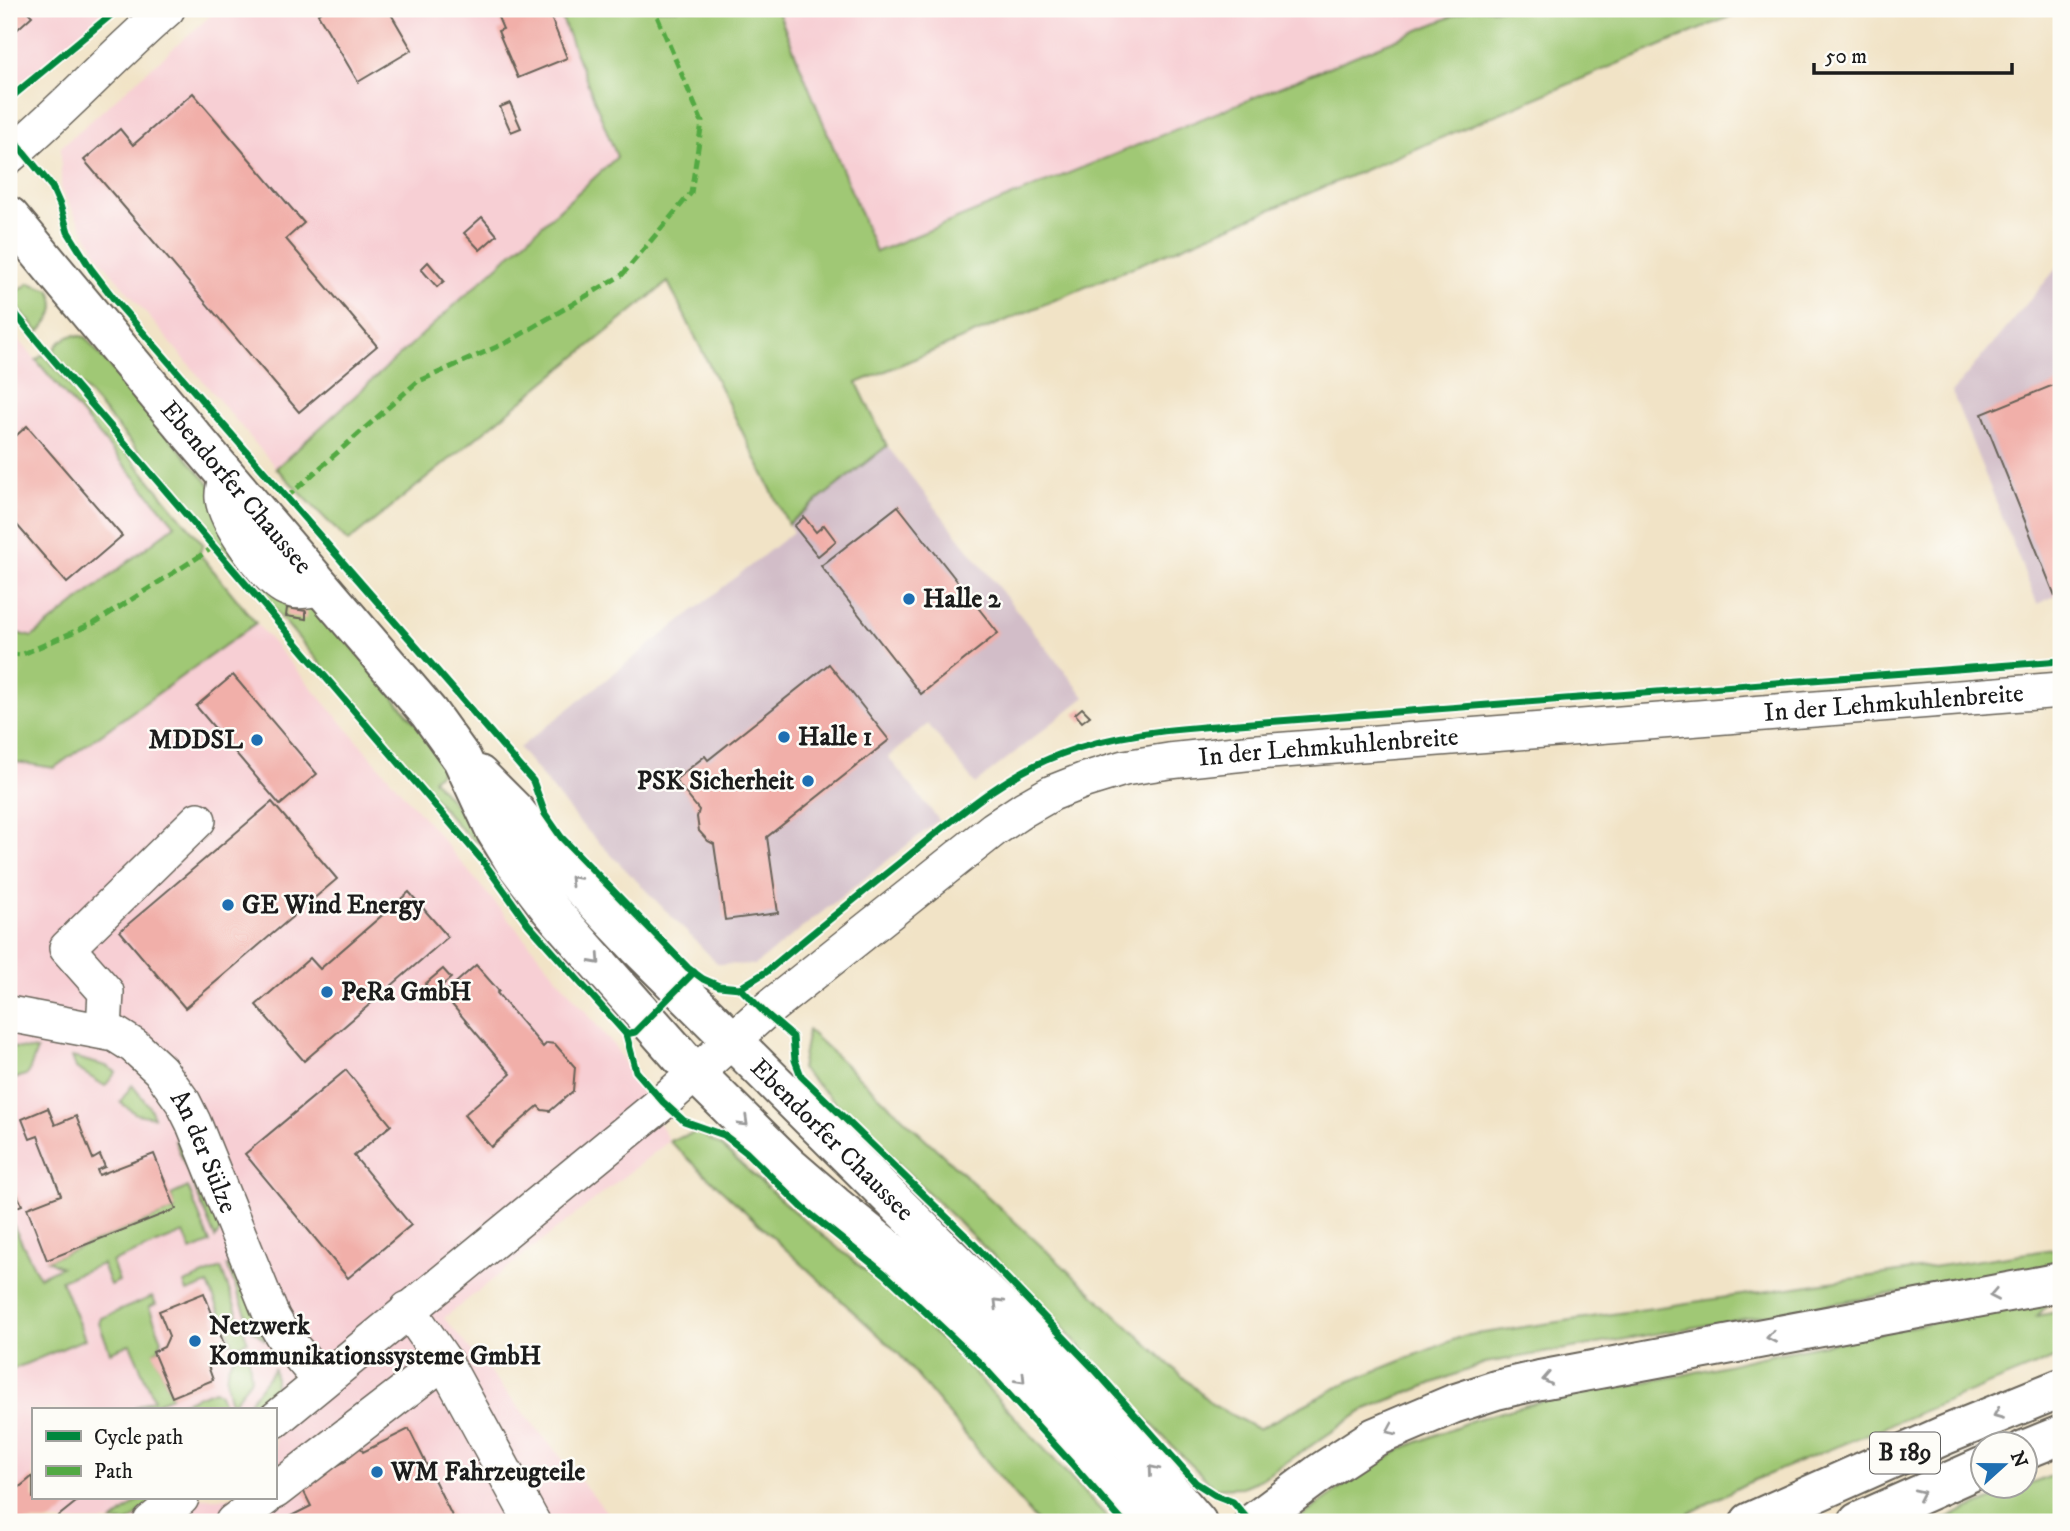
<svg xmlns="http://www.w3.org/2000/svg" width="2070" height="1531" font-family="'IM FELL DW Pica',serif">
	<style>
		.built { fill: #f7cfd4; fill-rule: evenodd }
		.industrial { fill: #d2bdc8 }
		.green { fill: #a0c874; stroke: #5e7248; stroke-width: 2 }
		.building { fill: #f1afa9 }
		.lines { fill: none; stroke-linecap: round; stroke-linejoin: round }
		.minor-casing { stroke: #676258; stroke-width: 38 }
		.major-casing { stroke: #676258; stroke-width: 42 }
		.highway-casing { stroke: #676258; stroke-width: 42 }
		.minor { stroke: #fff; stroke-width: 35 }
		.major { stroke: #fff; stroke-width: 38 }
		.highway { stroke: #fff; stroke-width: 38 }
		.quiet { stroke: #52a943; stroke-width: 5; stroke-dasharray: 10 5; stroke-linecap: butt }
		.cycleway-casing { stroke: #fdfcf7; stroke-width: 11 }
		.cycleway { stroke: #00873e; stroke-width: 7 }
		.oneway { stroke: #999 }
		.poi-dot { fill: #1f6fb2; stroke: #fdfcf7; stroke-width: 2.5 }
		.labels { text-anchor: middle; dominant-baseline: central; stroke-width: 5; stroke-linejoin: round; paint-order: stroke }
		.shield { fill: #fdfcf7; stroke: #605f5e; stroke-width: 2 }
		.shield-label { font-size: 24px; font-weight: bold; fill: #1c1c1c }
		.street-label { font-size: 26px; fill: #1c1c1c; stroke: #fdfcf7 }
		.poi-label { font-size: 26px; font-weight: bold; fill: #1c1c1c; stroke: #fdfcf7; text-anchor: start }
	</style>
	<rect width="100%" height="100%" fill="#fdfcf7"/>
	<filter id="ink" filterUnits="userSpaceOnUse"><feTurbulence type="fractalNoise" baseFrequency=".0143" numOctaves="2"/><feDisplacementMap in="SourceGraphic" scale="14" xChannelSelector="R" yChannelSelector="G"/><feConvolveMatrix kernelMatrix="1 2 1 2 8 2 1 2 1" color-interpolation-filters="sRGB"/></filter>
	<filter id="wash" filterUnits="userSpaceOnUse"><feTurbulence type="fractalNoise" baseFrequency=".00686" numOctaves="4" result="noise"/><feDisplacementMap in="SourceGraphic" scale="28" xChannelSelector="R" yChannelSelector="G"/><feGaussianBlur stdDeviation="1.57" result="paint"/><feColorMatrix in="noise" values="0 0 0 0 0 0 0 0 0 0 0 0 0 0 0 0 0 1.4 0 .05"/><feComposite in="paint" operator="in"/></filter>
	<g filter="url(#wash)">
		<rect width="100%" height="100%" fill="#f1e3c6"/>
		<g class="built">
			<path d="M9,9h99l-79,68 -20,9z"/>
			<path d="M218,9h340l59,148 -341,311 -175,-208 -40,-70v-43z"/>
			<path d="M777,9h693l-594,243z"/>
			<path d="M9,328l167,197 -144,112 -23,-6z"/>
			<path d="M256,623l175,203 185,222 53,93 -225,177 171,204h-606v-761l45,7zM33,1410h242v88h-242z"/>
		</g>
		<g class="industrial">
			<path d="M2061,263v334l-6,-1 -18,8 -85,-212z"/>
			<path d="M887,446l198,251 -110,87 -47,-60 -40,33 51,63 -184,145 -37,-1 -140,-143 -59,-73 274,-216 -5,-8z"/>
		</g>
		<g class="green">
			<path d="M558,9h219l99,243 594,-243h278l-891,374 30,63 -99,78 -120,-242 -320,260 -72,-74 341,-311z"/>
			<path d="M29,283l21,7c9,19 2,28 -11,42l-30,-34z"/>
			<path d="M74,335l11,2 227,269 11,5 126,153 -16,15 31,36 21,30 -12,-5 -15,-14 -258,-304 -144,-166 -3,-4c4,-9 12,-15 21,-17z"/>
			<path d="M44,354l160,191 -5,8 57,70 -202,145 -45,-7v-130l23,6 143,-112 -139,-165z"/>
			<path d="M808,1030l405,375 45,24 90,-47 115,-46 598,-88v17l-576,98 -119,46 -105,70 -19,8 -27,1 -43,-42 -147,-159 -224,-218z"/>
			<path d="M9,1047l28,3 -9,24 -19,7z"/>
			<path d="M72,1057l34,9 10,6 -11,14 -29,-18z"/>
			<path d="M132,1085l17,21 5,11 -18,-3 -16,-12z"/>
			<path d="M697,1132l24,14 70,63 112,93 69,69 140,151h-75l-138,-168 -230,-213z"/>
			<path d="M175,1141l8,1 38,88 -6,8z"/>
			<path d="M188,1187l22,56 -19,8 -7,-18 -72,29 7,19 -9,4 -8,-21 -41,16 24,59 -76,32v-154l30,60 22,-10 -14,-7 128,-50 -4,-15z"/>
			<path d="M227,1266l9,1 30,74 -14,-12z"/>
			<path d="M221,1268l26,71 1,2 -14,5 -26,-62 -21,8 -3,-9z"/>
			<path d="M152,1297l4,7 -7,3 13,33 -4,10 -4,2 18,45 -35,13 -1,-3 18,-8 -24,-55 -20,8 -11,-29 2,-5z"/>
			<path d="M2054,1298l-17,18 24,-5v44l-316,129 -72,38h-379l62,-45 47,-29 70,-28 72,-20 138,-25 78,-18z"/>
			<path d="M248,1349l3,29 -19,27c-8,-22 -11,-47 16,-56z"/>
			<path d="M274,1369c3,16 0,28 -10,41h-21z"/>
			<path d="M215,1390l5,4 6,16h-55l-1,-3z"/>
			<path d="M2061,1472v50h-125z"/>
			<path d="M142,1498h16l-29,24h-17z"/>
		</g>
		<g id="blocks">
			<g class="building">
				<path d="M9,9h16l7,7 -23,21z"/>
				<path d="M326,9h62l24,41 -54,32 -40,-68z"/>
				<path d="M489,9h53l1,3 5,-2 19,48 -49,20 -20,-47 5,-2 -8,-19 -5,2z"/>
				<path d="M193,93l111,130 -18,16 91,107 -78,66 -215,-252 36,-31 13,16z"/>
				<path d="M510,103l11,25 -10,4 -11,-25z"/>
				<path d="M482,217l15,18 -17,15 -16,-17z"/>
				<path d="M428,262l16,19 -7,6 -16,-18z"/>
				<path d="M2061,382v212l-6,2 -73,-182z"/>
				<path d="M27,426l95,110 -55,47 -50,-58h-8v-83z"/>
				<path d="M898,506l100,127 -77,61 -100,-128z"/>
				<path d="M804,517l12,15 8,-7 12,16 -18,15 -24,-30z"/>
				<path d="M287,608l19,3v8l-20,-3z"/>
				<path d="M829,664l60,76 -122,97 11,76 -53,7 -11,-76 -6,-3 -9,-10 -2,-14 2,-7 -24,-30 30,-24 3,4z"/>
				<path d="M233,675l84,99 -37,31 -84,-99z"/>
				<path d="M1082,708l8,8 -8,6 -7,-8z"/>
				<path d="M272,802l65,77 -152,129 -65,-77z"/>
				<path d="M409,892l39,45 -144,124 -48,-56 54,-47 10,11z"/>
				<path d="M476,965l23,26 -2,2 46,54 4,-4 8,1 20,23 -2,24 -23,20 -8,-1 -4,-4 -47,41 -27,-32 47,-41 -68,-80z"/>
				<path d="M443,969l8,9 -18,15 -8,-9z"/>
				<path d="M346,1070l45,55 -37,31 57,69 -63,53 -103,-124z"/>
				<path d="M48,1108l7,17 21,-9 17,43 7,-4 5,12 -8,3 2,5 55,-21 22,55 -129,51 -20,-52 34,-13 -23,-59 -8,3 -8,-20z"/>
				<path d="M9,1177l13,28 -12,5 -1,-2z"/>
				<path d="M204,1293l22,56 -13,6 -5,11 5,14 -41,17 -19,-45 11,-5 5,-11 -10,-25z"/>
				<path d="M409,1429l46,93h-176l32,-16 -11,-22 46,-23 -4,-8 17,-9 4,8z"/>
				<path d="M33,1476v22h48l-30,24h-42v-26z"/>
			</g>
		</g>
	</g>
	<g filter="url(#ink)">
		<use href="#blocks" fill-opacity="0" stroke="#676258" stroke-width="2"/>
		<g class="lines">
			<g class="minor-casing">
				<g id="minor">
					<path d="M9,156c55,-47 104,-100 158,-147"/>
					<path d="M227,476c-2,6 -5,15 -4,22 2,22 45,85 66,91 11,4 22,0 33,-2"/>
					<path id="s1" d="M9,1014l106,20 19,12 26,24 23,32 10,20 79,195 11,19 38,45"/>
					<path d="M104,1030l2,-38 -39,-44 131,-128"/>
					<path d="M408,1309l36,52 88,161"/>
					<path id="s2" d="M275,1420l388,-318 101,-90 230,-183 30,-20 28,-16 33,-13 39,-12 45,-7 76,-8 816,-63"/>
					<path d="M275,1491l169,-130"/>
					<path d="M151,1522l30,-24"/>
					<path d="M233,1522l32,-24"/>
				</g>
			</g>
			<g class="major-casing">
				<g id="major">
					<path id="s3" d="M9,216l162,195 258,302 33,46 33,71 20,33 36,47 145,164 94,93 44,38 89,72 107,111 119,134"/>
					<path id="s4" d="M479,775l37,37 31,39 91,96 407,404 89,98 63,73"/>
				</g>
			</g>
			<g class="highway-casing">
				<g id="highway">
					<path d="M2024,1450l37,-15"/>
					<path d="M1254,1522l66,-49 55,-36 78,-33 43,-14 44,-10 521,-98"/>
					<path d="M1750,1522l195,-87 116,-47"/>
					<path d="M1858,1522l124,-55"/>
				</g>
			</g>
			<use href="#minor" class="minor"/>
			<use href="#major" class="major"/>
			<use href="#highway" class="highway"/>
			<g class="quiet">
				<path d="M286,498l131,-116 91,-40 114,-67 69,-82 11,-71 -48,-113"/>
				<path d="M9,654l12,1 75,-33 118,-75"/>
			</g>
			<g class="cycleway-casing">
				<g id="cycleway">
					<path d="M9,99l109,-90"/>
					<path d="M9,134l43,53 8,18 8,27 23,37 23,30 419,482 12,33 16,23 127,131 15,11 16,7 21,2 24,24 29,25 2,23 6,16 166,161 128,133 101,113 19,12 18,7 17,20"/>
					<path d="M9,306l31,38 442,516 46,64 98,110 10,37 27,31 21,19 40,14 22,17 58,57 81,65 97,91 91,100 50,57"/>
					<path d="M740,988l26,-16c45,-38 91,-75 136,-111 50,-40 99,-85 159,-107 57,-22 118,-25 178,-30l822,-63"/>
					<path d="M626,1034l9,-2 59,-60"/>
				</g>
			</g>
			<use href="#cycleway" class="cycleway"/>
		</g>
		<defs><path id="oneway-chevron" d="M-2-3.5L2.5 0L-2 3.5" fill="none" stroke-width="1.6" stroke-linecap="round" stroke-linejoin="round" transform="scale(1.75)"/></defs>
		<g class="oneway">
			<use href="#oneway-chevron" transform="translate(574 880) rotate(-134)"/>
			<use href="#oneway-chevron" transform="translate(596 960) rotate(48)"/>
			<use href="#oneway-chevron" transform="translate(744 1122) rotate(44)"/>
			<use href="#oneway-chevron" transform="translate(1994 1295) rotate(169)"/>
			<use href="#oneway-chevron" transform="translate(998 1303) rotate(-135)"/>
			<use href="#oneway-chevron" transform="translate(1771 1337) rotate(169)"/>
			<use href="#oneway-chevron" transform="translate(1021 1379) rotate(46)"/>
			<use href="#oneway-chevron" transform="translate(1547 1379) rotate(169)"/>
			<use href="#oneway-chevron" transform="translate(1998 1414) rotate(158)"/>
			<use href="#oneway-chevron" transform="translate(1391 1430) rotate(156)"/>
			<use href="#oneway-chevron" transform="translate(1153 1470) rotate(-130)"/>
			<use href="#oneway-chevron" transform="translate(1920 1494) rotate(-25)"/>
		</g>
	</g>
	<g class="poi-dot">
		<circle cx="909" cy="599" r="7"/>
		<circle cx="784" cy="737" r="7"/>
		<circle cx="257" cy="740" r="7"/>
		<circle cx="808" cy="781" r="7"/>
		<circle cx="228" cy="905" r="7"/>
		<circle cx="327" cy="992" r="7"/>
		<circle cx="195" cy="1341" r="7"/>
		<circle cx="377" cy="1472" r="7"/>
	</g>
	<g class="labels">
		<rect class="shield" x="1870" y="1432.5" width="70" height="41" rx="5"/>
		<g class="shield-label">
			<text x="1905" y="1453">B 189</text>
		</g>
		<g class="street-label">
			<text stroke="none"><textPath href="#s3" startOffset="354">Ebendorfer Chaussee</textPath></text>
			<text stroke="none"><textPath href="#s2" startOffset="1848">In der Lehmkuhlenbreite</textPath></text>
			<text stroke="none"><textPath href="#s2" startOffset="1281">In der Lehmkuhlenbreite</textPath></text>
			<text stroke="none"><textPath href="#s4" startOffset="508">Ebendorfer Chaussee</textPath></text>
			<text stroke="none"><textPath href="#s1" startOffset="259">An der Sülze</textPath></text>
		</g>
		<g class="poi-label">
			<text x="923" y="599">Halle 2</text>
			<text x="798" y="737">Halle 1</text>
			<text x="243" y="740" text-anchor="end">MDDSL</text>
			<text x="794" y="781" text-anchor="end">PSK Sicherheit</text>
			<text x="242" y="905">GE Wind Energy</text>
			<text x="341" y="992">PeRa GmbH</text>
			<text x="209" y="1326">Netzwerk<tspan x="209" dy="30">Kommunikationssysteme GmbH</tspan></text>
			<text x="391" y="1472">WM Fahrzeugteile</text>
		</g>
	</g>
	<rect width="2070" height="1531" fill="none" stroke="#fdfcf7" stroke-width="35"/>
	<rect x="32" y="1408" width="245" height="91" fill="#fdfcf7" stroke="#a3a29f" stroke-width="2"/>
	<rect x="46" y="1431" width="35" height="10" fill="#00873e" stroke="#a3a29f" stroke-width="2"/>
	<text x="94" y="1444" font-size="21" fill="#1c1c1c">Cycle path</text>
	<rect x="46" y="1466" width="35" height="10" fill="#52a943" stroke="#a3a29f" stroke-width="2"/>
	<text x="94" y="1478" font-size="21" fill="#1c1c1c">Path</text>
	<g transform="translate(2004 1465) rotate(69)"><circle r="33" fill="#fdfcf7" stroke="#a3a29f" stroke-width="2"/>
	<path d="M0-5L12 26L0 18L-12 26Z" fill="#1f6fb2"/>
	<text y="-10" font-size="19" font-weight="bold" text-anchor="middle" fill="#1c1c1c">N</text>
	</g>
	<path d="M1814 63v10h198v-10" fill="none" stroke="#1c1c1c" stroke-width="3.5"/>
	<text x="1825" y="63" font-size="21" fill="#1c1c1c" stroke="#fdfcf7" stroke-width="5" paint-order="stroke">50 m</text>
</svg>
